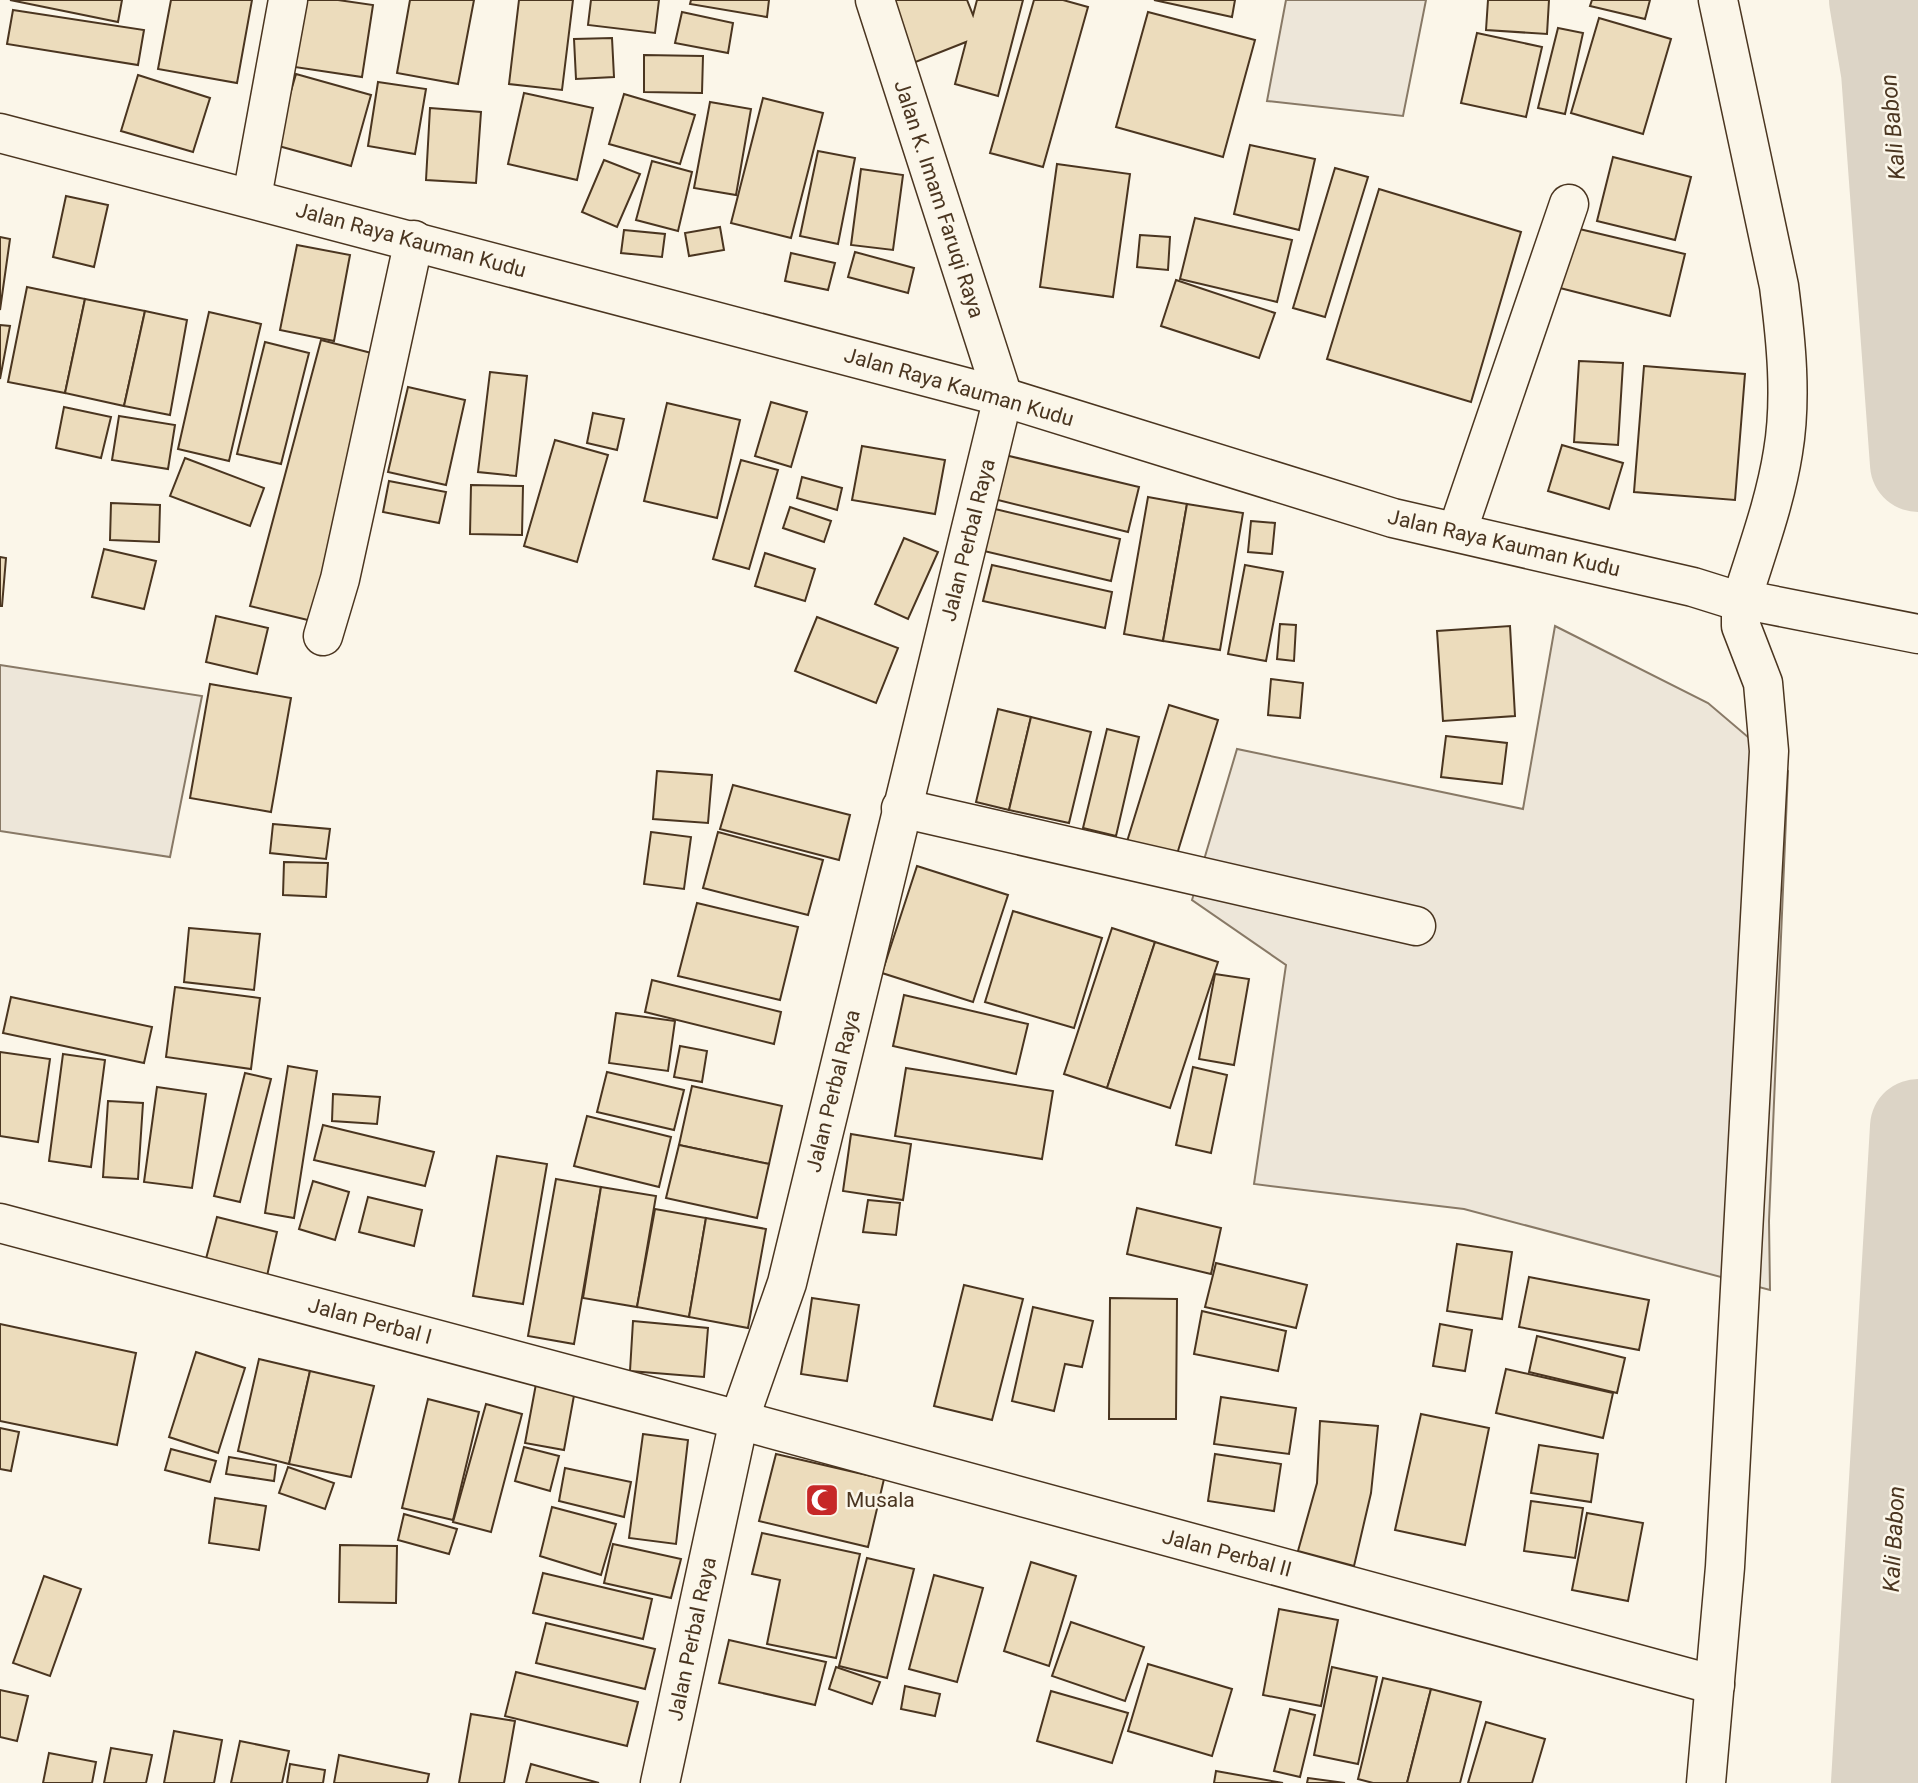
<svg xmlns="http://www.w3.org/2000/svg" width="1918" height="1783" font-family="Roboto,sans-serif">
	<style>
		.green { fill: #ede6d9; stroke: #887966; stroke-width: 2 }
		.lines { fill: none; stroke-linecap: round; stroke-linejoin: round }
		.river { stroke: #dcd4c6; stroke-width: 96 }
		.building { fill: #ecdcbc; stroke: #4a3520; stroke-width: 2 }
		.minor-casing { stroke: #4a3520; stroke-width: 41 }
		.minor { stroke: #fbf6e9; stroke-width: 38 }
		.labels { text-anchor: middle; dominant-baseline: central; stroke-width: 5; stroke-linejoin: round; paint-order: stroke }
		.street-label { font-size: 21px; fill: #4a3520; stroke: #fbf6e9 }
		.poi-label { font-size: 21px; fill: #4a3520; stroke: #fbf6e9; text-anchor: start }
		.water-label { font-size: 23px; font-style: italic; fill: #4a3520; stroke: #fbf6e9 }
	</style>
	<rect width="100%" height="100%" fill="#fbf6e9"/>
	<g class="green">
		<path d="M1286,0h140l-23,116 -136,-15z"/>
		<path d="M1555,626l153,77 80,68 -19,450 1,69 -306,-81 -210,-25 32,-219 -94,-65 45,-151 286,60z"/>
		<path d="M0,665l202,31 -32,161 -170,-26z"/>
	</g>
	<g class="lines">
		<g class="river">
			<path d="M1877,0l12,72 29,392"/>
			<path d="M1879,1783l39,-656"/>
		</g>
	</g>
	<g class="building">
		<path d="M10,0h112l-4,22z"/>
		<path d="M171,0h81l-15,83 -79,-14z"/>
		<path d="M298,0h40l35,5 -11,72 -74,-11z"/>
		<path d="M410,0h64l-16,84 -61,-11z"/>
		<path d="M519,0h54l-11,90 -53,-6z"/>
		<path d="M591,0h68l-4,33 -67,-8z"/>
		<path d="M691,0h78l-2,17 -77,-13z"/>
		<path d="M888,0h79l6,15 4,-15h46l-25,96 -43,-12 11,-42 -53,21z"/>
		<path d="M1034,0h29l25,7 -45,160 -53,-14z"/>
		<path d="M1154,0h81l-3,17z"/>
		<path d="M1488,0h61l-2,34 -61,-4z"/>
		<path d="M1592,0h58l-5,19 -55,-13z"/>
		<path d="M13,10l131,20 -6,35 -131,-21z"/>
		<path d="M682,12l51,11 -5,30 -53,-10z"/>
		<path d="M1148,12l107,28 -32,117 -107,-30z"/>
		<path d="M1599,18l72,21 -28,95 -72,-21z"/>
		<path d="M1558,28l25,5 -18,81 -27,-6z"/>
		<path d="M1477,33l65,14 -16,70 -65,-14z"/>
		<path d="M612,38l2,39 -38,2 -2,-40z"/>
		<path d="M644,55l59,1 -1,37 -58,-1z"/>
		<path d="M296,74l75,21 -20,71 -76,-21z"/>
		<path d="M138,75l72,23 -17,54 -72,-21z"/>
		<path d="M378,82l48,7 -11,65 -47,-8z"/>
		<path d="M524,93l69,15 -16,72 -69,-16z"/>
		<path d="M624,94l71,21 -15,49 -71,-20z"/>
		<path d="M763,98l60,15 -32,125 -60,-15z"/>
		<path d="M710,102l41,7 -15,86 -42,-7z"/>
		<path d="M430,108l51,4 -5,71 -50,-3z"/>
		<path d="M1250,145l65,14 -16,71 -65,-16z"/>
		<path d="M818,151l37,7 -17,86 -38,-8z"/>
		<path d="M1613,157l78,20 -16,63 -78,-19z"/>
		<path d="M604,160l36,14 -23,53 -35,-15z"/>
		<path d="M652,161l40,11 -14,59 -42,-11z"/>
		<path d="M1057,164l73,10 -17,123 -73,-10z"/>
		<path d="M1335,168l33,9 -43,140 -32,-9z"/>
		<path d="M861,169l42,6 -10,75 -42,-5z"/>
		<path d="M1379,189l142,43 -50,170 -144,-43z"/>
		<path d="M66,196l42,9 -14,62 -41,-10z"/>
		<path d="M1195,218l97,22 -15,62 -97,-23z"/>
		<path d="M720,227l4,23 -35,6 -4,-23z"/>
		<path d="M1571,227l114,27 -15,62 -114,-29z"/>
		<path d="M624,230l41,4 -3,23 -41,-4z"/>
		<path d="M1140,235l30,2 -2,33 -31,-3z"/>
		<path d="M0,237l10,2 -10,71z"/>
		<path d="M297,245l53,10 -16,86 -54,-11z"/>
		<path d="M855,252l59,16 -6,25 -60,-16z"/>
		<path d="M791,253l44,10 -7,27 -43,-9z"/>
		<path d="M1176,280l99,33 -16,45 -98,-32z"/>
		<path d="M27,287l58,12 -20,94 -57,-11z"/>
		<path d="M85,299l60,12 -21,95 -59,-13z"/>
		<path d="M145,311l42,9 -17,95 -46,-9z"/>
		<path d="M209,312l52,12 -32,137 -51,-12z"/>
		<path d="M0,325l10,1 -10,53z"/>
		<path d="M321,340l62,16 -71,265 -62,-15z"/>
		<path d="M265,342l44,11 -28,111 -44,-10z"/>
		<path d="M1579,361l44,2 -5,82 -44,-3z"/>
		<path d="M1644,366l101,8 -10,126 -101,-8z"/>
		<path d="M490,372l37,4 -11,100 -38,-4z"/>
		<path d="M408,387l57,13 -19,85 -58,-13z"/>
		<path d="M771,402l36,10 -16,55 -36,-11z"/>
		<path d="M667,403l73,17 -23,98 -73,-17z"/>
		<path d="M64,407l47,10 -10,41 -45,-10z"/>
		<path d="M593,413l31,6 -7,31 -30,-7z"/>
		<path d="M119,416l56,9 -7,44 -56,-9z"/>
		<path d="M555,440l53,15 -31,107 -53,-16z"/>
		<path d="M1562,445l61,18 -14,46 -61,-18z"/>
		<path d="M862,446l83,14 -10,54 -83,-14z"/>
		<path d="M1005,455l134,32 -11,45 -134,-33z"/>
		<path d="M185,458l79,30 -14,38 -80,-30z"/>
		<path d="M741,460l37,10 -29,99 -36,-10z"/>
		<path d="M802,477l40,11 -5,22 -40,-12z"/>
		<path d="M389,481l57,11 -7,31 -56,-11z"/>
		<path d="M471,485l52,1 -1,49 -52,-1z"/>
		<path d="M1148,497l39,7 -24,137 -39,-7z"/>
		<path d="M111,503l49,2 -1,37 -49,-2z"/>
		<path d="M1187,504l56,9 -23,137 -57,-9z"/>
		<path d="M790,507l41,14 -7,21 -41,-14z"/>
		<path d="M995,509l125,30 -9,42 -127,-30z"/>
		<path d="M1251,521l24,2 -3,31 -24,-2z"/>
		<path d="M904,538l34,14 -30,67 -33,-15z"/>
		<path d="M104,549l52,12 -12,48 -52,-12z"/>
		<path d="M765,553l50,16 -10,32 -50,-15z"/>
		<path d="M0,557l6,1 -4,48h-2z"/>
		<path d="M992,565l120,27 -7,36 -122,-27z"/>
		<path d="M1245,565l38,7 -17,89 -38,-7z"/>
		<path d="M216,616l52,12 -11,46 -51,-12z"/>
		<path d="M817,617l81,31 -22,55 -81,-32z"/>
		<path d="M1280,624l16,1 -2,36 -17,-2z"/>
		<path d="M1510,626l5,90 -72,5 -6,-90z"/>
		<path d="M1271,679l32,4 -3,35 -32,-3z"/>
		<path d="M210,684l81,14 -20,114 -81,-14z"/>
		<path d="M1169,705l49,15 -44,144 -49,-16z"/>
		<path d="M998,709l33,8 -22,93 -33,-8z"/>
		<path d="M1031,717l60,15 -22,91 -60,-13z"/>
		<path d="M1107,729l32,8 -23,99 -33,-8z"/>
		<path d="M1446,736l61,7 -5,41 -61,-7z"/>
		<path d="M657,771l55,4 -4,48 -55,-4z"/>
		<path d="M733,785l117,30 -11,45 -119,-31z"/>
		<path d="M273,824l57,5 -4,30 -56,-6z"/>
		<path d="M651,832l40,5 -7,52 -40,-5z"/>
		<path d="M718,832l105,28 -15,55 -105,-27z"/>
		<path d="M284,862l44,1 -2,34 -43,-2z"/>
		<path d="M917,866l91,29 -35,107 -91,-29z"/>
		<path d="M697,903l101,24 -18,73 -102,-24z"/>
		<path d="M1013,911l89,27 -28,90 -89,-26z"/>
		<path d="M189,928l71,6 -6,56 -70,-8z"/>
		<path d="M1112,928l43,14 -48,146 -43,-14z"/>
		<path d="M1155,942l63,20 -48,146 -63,-20z"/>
		<path d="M1215,974l34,5 -15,86 -35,-6z"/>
		<path d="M652,980l129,32 -7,32 -129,-32z"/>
		<path d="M175,987l85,11 -9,71 -85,-12z"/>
		<path d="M904,995l124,29 -12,50 -123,-28z"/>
		<path d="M11,997l141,30 -8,36 -141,-30z"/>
		<path d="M616,1013l59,8 -7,50 -59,-8z"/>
		<path d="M680,1046l27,5 -5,31 -28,-5z"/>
		<path d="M0,1052l50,7 -12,83 -38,-6z"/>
		<path d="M63,1054l42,6 -14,107 -42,-6z"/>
		<path d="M288,1066l29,5 -23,147 -29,-5z"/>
		<path d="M1193,1067l34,8 -16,78 -35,-8z"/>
		<path d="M906,1068l147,23 -11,68 -147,-23z"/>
		<path d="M607,1072l77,18 -10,40 -77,-18z"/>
		<path d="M245,1073l26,6 -31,123 -26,-6z"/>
		<path d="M692,1086l90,20 -13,58 -90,-19z"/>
		<path d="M157,1087l49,7 -14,94 -48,-6z"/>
		<path d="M333,1094l47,3 -3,27 -45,-3z"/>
		<path d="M108,1101l35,2 -5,76 -35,-2z"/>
		<path d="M587,1116l84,21 -12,50 -85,-21z"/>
		<path d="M323,1125l111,27 -9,34 -111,-26z"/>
		<path d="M851,1134l60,10 -8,56 -60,-9z"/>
		<path d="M679,1145l90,19 -12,54 -91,-20z"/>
		<path d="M497,1156l50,8 -24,140 -50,-8z"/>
		<path d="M556,1179l45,8 -27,157 -46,-8z"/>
		<path d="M313,1181l36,11 -14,48 -36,-11z"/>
		<path d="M601,1187l55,9 -19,111 -54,-9z"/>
		<path d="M368,1197l54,13 -8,36 -55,-14z"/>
		<path d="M868,1200l32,3 -4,32 -33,-3z"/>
		<path d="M1137,1208l84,20 -10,46 -84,-20z"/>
		<path d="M655,1209l51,9 -17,99 -52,-10z"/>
		<path d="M217,1217l60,15 -13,57 -62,-15z"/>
		<path d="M706,1218l60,11 -18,99 -59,-11z"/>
		<path d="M1457,1244l55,8 -10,67 -55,-8z"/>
		<path d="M1216,1263l91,22 -11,43 -91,-21z"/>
		<path d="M1529,1277l120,23 -10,50 -120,-23z"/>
		<path d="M964,1285l59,14 -31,121 -58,-14z"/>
		<path d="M812,1298l47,7 -12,76 -46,-7z"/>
		<path d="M1110,1298l67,1 -1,120h-67z"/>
		<path d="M1033,1307l60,14 -11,46 -17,-3 -11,47 -42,-10z"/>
		<path d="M1202,1311l84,20 -8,40 -84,-17z"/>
		<path d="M633,1321l75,7 -4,49 -74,-6z"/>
		<path d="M0,1324l136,29 -19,92 -117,-24z"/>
		<path d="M1440,1324l32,6 -7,41 -32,-5z"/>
		<path d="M1537,1336l88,22 -8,35 -88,-21z"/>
		<path d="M196,1352l49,16 -27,85 -49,-16z"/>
		<path d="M259,1359l51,12 -21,93 -51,-13z"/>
		<path d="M1506,1369l107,24 -10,45 -107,-25z"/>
		<path d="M310,1371l64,15 -23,91 -62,-13z"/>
		<path d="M536,1384l39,6 -11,60 -39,-7z"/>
		<path d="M1221,1397l75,11 -7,46 -75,-10z"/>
		<path d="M428,1399l51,13 -26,108 -51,-12z"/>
		<path d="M486,1404l36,10 -31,118 -38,-10z"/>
		<path d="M1421,1414l68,14 -24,117 -70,-15z"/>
		<path d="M1320,1421l58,5 -7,67 -17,73 -56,-15 19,-68z"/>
		<path d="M0,1428l19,4 -8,39 -11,-2z"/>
		<path d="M643,1434l45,6 -12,104 -47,-6z"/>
		<path d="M1539,1445l59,9 -7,48 -60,-9z"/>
		<path d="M524,1447l35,9 -9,35 -35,-10z"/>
		<path d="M171,1449l45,12 -6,21 -45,-12z"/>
		<path d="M776,1454l108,25 -16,68 -109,-26z"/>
		<path d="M1215,1454l66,10 -7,47 -66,-10z"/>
		<path d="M229,1457l47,8 -2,16 -48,-7z"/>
		<path d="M288,1467l46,16 -9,26 -46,-16z"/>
		<path d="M565,1468l66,14 -7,35 -65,-16z"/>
		<path d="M215,1498l51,8 -7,44 -50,-7z"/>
		<path d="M1531,1501l52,7 -8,50 -51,-7z"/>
		<path d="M552,1507l64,17 -15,51 -61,-19z"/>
		<path d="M1587,1513l56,10 -15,78 -56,-11z"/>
		<path d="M404,1514l53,15 -8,25 -51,-14z"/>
		<path d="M762,1533l98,21 -24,104 -69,-14 13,-64 -28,-6z"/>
		<path d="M613,1544l68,15 -10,39 -67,-15z"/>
		<path d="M340,1545l57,1 -1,57 -57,-1z"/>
		<path d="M867,1558l47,11 -27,109 -48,-12z"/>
		<path d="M1031,1562l45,14 -27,90 -45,-15z"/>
		<path d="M543,1573l109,26 -9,40 -110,-26z"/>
		<path d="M934,1575l49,13 -26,94 -48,-13z"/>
		<path d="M44,1576l37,13 -31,87 -37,-13z"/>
		<path d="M1279,1609l59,11 -17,86 -58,-11z"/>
		<path d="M1071,1622l73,25 -19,54 -73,-25z"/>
		<path d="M546,1623l109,26 -10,40 -109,-26z"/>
		<path d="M729,1640l97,22 -11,43 -96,-22z"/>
		<path d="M1148,1664l84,25 -20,67 -84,-25z"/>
		<path d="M836,1667l44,15 -8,22 -43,-15z"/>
		<path d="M1332,1667l45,10 -19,87 -44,-9z"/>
		<path d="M516,1672l122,30 -11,44 -122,-30z"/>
		<path d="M1383,1678l48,11 -24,94h-34l-15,-4z"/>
		<path d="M905,1686l35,8 -5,22 -34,-7z"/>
		<path d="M1431,1689l50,13 -21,81h-53z"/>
		<path d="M0,1690l28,6 -11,45 -17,-4z"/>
		<path d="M1051,1691l77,22 -16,50 -75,-22z"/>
		<path d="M1290,1709l25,6 -15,62 -26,-6z"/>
		<path d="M471,1714l44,7 -11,62h-45z"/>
		<path d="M1486,1722l59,17 -13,44h-64z"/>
		<path d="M174,1731l48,9 -8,43h-50z"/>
		<path d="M240,1741l49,10 -7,32h-51z"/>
		<path d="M111,1748l41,7 -6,28h-42z"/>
		<path d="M49,1753l47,9 -4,21h-49z"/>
		<path d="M339,1755l90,19 -2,9h-93z"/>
		<path d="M290,1764l35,6 -2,13h-36z"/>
		<path d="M531,1764l68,19h-73z"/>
		<path d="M1216,1771l67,12h-69z"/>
		<path d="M1308,1778l37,5h-38z"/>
	</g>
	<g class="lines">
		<g class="minor-casing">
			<g id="minor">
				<path d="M0,133l1003,264 390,121 300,69 48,15h15l162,32"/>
				<path d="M252,197l36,-197"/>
				<path d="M1457,532l112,-328"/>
				<path d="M323,636l17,-57 74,-339"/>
				<path d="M901,808l515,118"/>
				<path d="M0,1223l739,197 976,265"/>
				<path d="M660,1783l79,-363 48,-137 216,-886 -128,-397"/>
				<path d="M1706,1783l19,-216 44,-816 -6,-68 -22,-57v-24c15,-49 34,-99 42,-150 9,-53 3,-112 -4,-166l-61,-286"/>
			</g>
		</g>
		<use href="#minor" class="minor"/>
	</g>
	<defs>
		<g id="mosque-square" transform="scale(1.75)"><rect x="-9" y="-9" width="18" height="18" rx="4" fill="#c62828" stroke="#fbf6e9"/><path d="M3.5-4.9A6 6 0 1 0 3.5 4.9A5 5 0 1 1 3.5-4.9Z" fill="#fff"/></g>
	</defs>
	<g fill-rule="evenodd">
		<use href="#mosque-square" x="822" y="1500"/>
	</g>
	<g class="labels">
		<g class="street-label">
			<text transform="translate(939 199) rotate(72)">Jalan K. Imam Faruqi Raya</text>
			<text transform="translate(411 240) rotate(15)">Jalan Raya Kauman Kudu</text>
			<text transform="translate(959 387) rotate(16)">Jalan Raya Kauman Kudu</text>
			<text transform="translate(968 540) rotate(-76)">Jalan Perbal Raya</text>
			<text transform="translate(1504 543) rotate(13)">Jalan Raya Kauman Kudu</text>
			<text transform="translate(833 1091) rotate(-76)">Jalan Perbal Raya</text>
			<text transform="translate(370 1321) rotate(15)">Jalan Perbal I</text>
			<text transform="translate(1227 1553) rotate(15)">Jalan Perbal II</text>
			<text transform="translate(692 1639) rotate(-78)">Jalan Perbal Raya</text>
		</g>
		<g class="poi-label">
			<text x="846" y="1500">Musala</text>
		</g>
		<g class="water-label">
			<text transform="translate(1893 127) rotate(-95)">Kali Babon</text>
			<text transform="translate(1894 1539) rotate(-87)">Kali Babon</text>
		</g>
	</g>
</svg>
